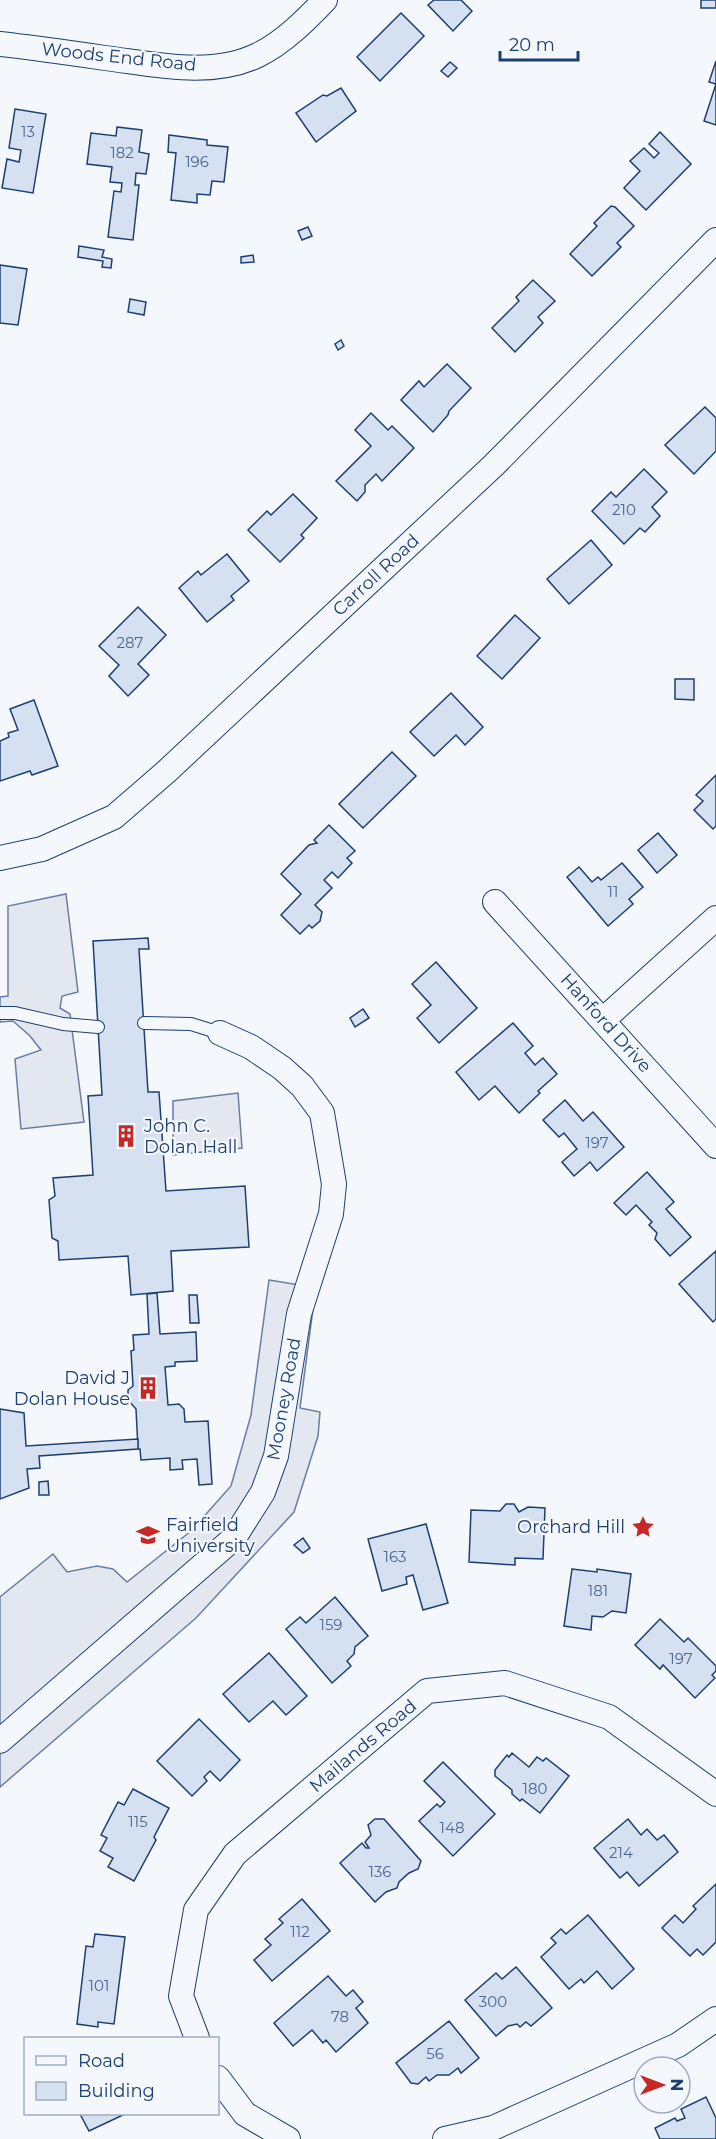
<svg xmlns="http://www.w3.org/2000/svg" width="716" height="2139" font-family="Montserrat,sans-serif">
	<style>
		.parking { fill: #e3e8f0; stroke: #687fa3; stroke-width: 1.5 }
		.building { fill: #d5e0f0; stroke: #1d3f73; stroke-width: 1.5 }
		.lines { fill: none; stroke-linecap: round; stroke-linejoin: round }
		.lane-casing { stroke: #1d3f73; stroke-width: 14 }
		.street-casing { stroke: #1d3f73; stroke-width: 26 }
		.lane { stroke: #f4f7fb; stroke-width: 12 }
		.street { stroke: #f4f7fb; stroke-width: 24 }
		.labels { text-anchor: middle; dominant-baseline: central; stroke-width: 4.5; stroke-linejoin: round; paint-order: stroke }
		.number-label { font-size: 15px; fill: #4b6792 }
		.street-label { font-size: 18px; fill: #1d3f73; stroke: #f4f7fb }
		.poi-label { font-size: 18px; fill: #1d3f73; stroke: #f4f7fb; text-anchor: start }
	</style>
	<rect width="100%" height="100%" fill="#f4f7fb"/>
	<g class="parking">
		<path d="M66,894l12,98 -16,4 -2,12 10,6 14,108 -63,7 -6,-70 26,-9 -11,-14 -17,-15 -13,1v-25l8,-1v-90z"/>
		<path d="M238,1093l4,55 -69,7v-54z"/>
		<path d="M269,1280l49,8 -5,21 -13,99 20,4 -2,24 -24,76 -98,106 -196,169v-190l53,-43 14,18 30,-6 16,3 14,13 64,-51 40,-45 20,-71z"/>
	</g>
	<g class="building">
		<path d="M434,0h27l11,11 -19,20 -25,-26z"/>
		<rect x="701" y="0" width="15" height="8"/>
		<path d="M401,13l23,23 -44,45 -23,-24z"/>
		<path d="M716,61v64l-12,-4 12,-37 -7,-2z"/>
		<path d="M450,62l7,6 -9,9 -7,-6z"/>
		<path d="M341,88l15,23 -40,31 -20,-29 27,-18 4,1z"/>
		<path d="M15,109l31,5 -13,79 -31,-5 5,-29 12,3 2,-12 -12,-2z"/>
		<path d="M117,127l25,3 -3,22 10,2 -3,20 -10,-1 -1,12h4l-6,55 -25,-3 6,-46 7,1 1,-9 -12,-1 2,-15 -25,-3 4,-31 25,3z"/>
		<path d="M660,132l31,32 -45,46 -22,-22 16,-17 -10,-10 14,-13 10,10 5,-5 -10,-9z"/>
		<path d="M169,135l38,5v5l21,2 -4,35 -12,-1 -2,14 -13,-1v9l-26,-3 5,-47 -8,-1z"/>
		<path d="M611,206l4,1 19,19 -17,17 4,4 -29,29 -22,-22 27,-28 -3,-3z"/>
		<path d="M308,227l4,9 -10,4 -4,-9z"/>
		<path d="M79,246l25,4 -2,7 10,2 -1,9 -9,-1 1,-6 -25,-4z"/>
		<path d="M253,255l1,7 -13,1v-6z"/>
		<path d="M0,265l27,4 -9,56 -18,-2z"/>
		<path d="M533,280l22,21 -17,16 5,6 -28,29 -23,-24 27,-27 -3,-4z"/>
		<path d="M130,299l16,3 -2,13 -16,-3z"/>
		<path d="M341,340l3,6 -6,4 -3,-6z"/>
		<path d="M447,364l24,24 -22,23 -1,4 -15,17 -32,-32 18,-19 5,6z"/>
		<path d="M705,407l11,11v33l-22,23 -29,-29z"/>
		<path d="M371,413l17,17 4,-4 22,22 -32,33 -6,-7 -11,11v7l-8,9 -21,-20 35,-35 -16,-16z"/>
		<path d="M644,469l23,23 -15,15 8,9 -15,16 -5,-4 -16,16 -32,-33 19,-19 5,5z"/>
		<path d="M293,494l24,24 -16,17 3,3 -24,24 -32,-32 19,-19 4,4z"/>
		<path d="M591,540l21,25 -43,39 -22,-25z"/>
		<path d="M227,554l22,27 -18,15 3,4 -27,22 -28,-34 19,-17 3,4z"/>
		<path d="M138,607l28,28 -28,29 11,11 -21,21 -19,-20 10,-11 -20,-19z"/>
		<path d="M515,615l25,23 -38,41 -25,-23z"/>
		<path d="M675,679h19v21l-19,-1z"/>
		<path d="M451,693l32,34 -18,18 -9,-10 -22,21 -24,-24z"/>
		<path d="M34,700l24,66 -26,9 -2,-4 -30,10v-40l9,-4 -1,-4 10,-3 -8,-21z"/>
		<path d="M392,752l24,24 -53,52 -24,-24z"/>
		<path d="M716,775v51l-3,3 -19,-19 9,-9 -7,-6z"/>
		<path d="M329,825l26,26 -8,7 5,5 -14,15 -6,-6 -8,8 8,8 -17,17 7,7 -2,9 -8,7 -3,-3 -9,9 -19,-19 20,-21 -20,-20 28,-29 8,-2 -3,-3z"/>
		<path d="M658,833l19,22 -20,18 -19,-23z"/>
		<path d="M622,863l21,24 -14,12 4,5 -25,22 -41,-49 12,-10 13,15 6,-5 3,3z"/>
		<path d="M148,938l1,11h-10l9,143h11l7,99 79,-5 4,61 -78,4 2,40 -42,4 -3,-39 -69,4 -1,-19 -6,-3 -3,-38 6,-4 -2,-18 40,-3 -5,-79 14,-1 -9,-154z"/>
		<path d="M436,962l41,46 -38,35 -22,-25 14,-13 -19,-21z"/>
		<path d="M363,1009l6,9 -14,9 -5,-9z"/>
		<path d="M513,1023l20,23 -8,7 10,12 8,-7 14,16 -19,17 2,2 -21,20 -24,-27 -16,14 -23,-28z"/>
		<path d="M565,1100l18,21 10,-9 31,35 -27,24 -7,-9 -16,14 -12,-14 15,-13 -13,-16 -5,4 -16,-17z"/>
		<path d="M647,1172l27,30 -8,7 25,28 -21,19 -15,-17 2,-6 -8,-8 3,-3 -16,-17 -10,10 -12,-12z"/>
		<path d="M716,1251v68l-3,3 -34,-38z"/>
		<path d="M157,1293l3,41 36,-2 1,29 -22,1v4l-10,1 3,38 11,-1 5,5 1,13 23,-1 4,63 -13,1 -2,-26 -15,1 1,9 -13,1v-12l-29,2 -1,-11h-2l-2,-40 -8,-9v-10l5,-4 -2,-35 3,-1 -1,-15 16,-1 -2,-40z"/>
		<path d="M189,1295h8l2,28h-9z"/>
		<path d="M0,1409l24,4 2,33 112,-7v10l-99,7 1,12 -13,1 2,19 -29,11z"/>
		<path d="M48,1481l1,14h-10v-13z"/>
		<path d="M506,1504h8l5,8 9,-5 17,1 -2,51 -28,-1v7l-46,-3 2,-52 29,1z"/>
		<path d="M426,1524l22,79 -25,7 -10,-35 -7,2 1,7 -25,7 -14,-52z"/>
		<path d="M303,1538l7,10 -7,5 -9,-8z"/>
		<path d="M572,1569l25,3v-3l34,5 -5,39 -14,-2 -9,6 -11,-1 -1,14 -27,-4z"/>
		<path d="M335,1597l33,39 -13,11 -1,7 -7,7 4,5 -19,17 -46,-54 14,-12 6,6z"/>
		<path d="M660,1619l24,23 4,-4 28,28v5l-4,4 3,3 -20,20 -32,-33 -3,4 -25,-24z"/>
		<path d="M269,1653l38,43 -21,19 -13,-14 -24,21 -26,-28z"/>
		<path d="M199,1719l41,41 -20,21 -10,-10 -6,6 3,4 -15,15 -35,-35z"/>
		<path d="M512,1753l17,14 8,-10 6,4 3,-3 23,18 -29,37 -18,-14 -2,2 -8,-7v-4l-17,-14v-6l12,-15 2,2z"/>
		<path d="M443,1762l52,52 -42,42 -34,-35 18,-17 3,3 5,-5 -21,-21z"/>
		<path d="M133,1789l36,19 -15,29 2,3 -22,41 -26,-14 5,-9 -13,-7 7,-13 -6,-3 17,-33 6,3z"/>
		<path d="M375,1819h9l37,42 -3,8 -9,4 -10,9 -2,6 -11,4 -11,10 -35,-39 22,-20 4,5h3l-4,-6 6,-7 -3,-10z"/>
		<path d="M628,1819l13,16 6,-6 10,11 7,-5 14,17 -39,34 -12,-14 -7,6 -26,-30z"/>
		<path d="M716,1884v58l-13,13 -6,-6 -7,7 -28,-28 13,-13 8,8 13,-14 -3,-3z"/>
		<path d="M302,1899l28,32 -58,50 -18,-21 17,-15 -6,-6 18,-16 -4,-4z"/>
		<path d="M588,1915l46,54 -22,20 -15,-18 -13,12 -3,-4 -12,10 -28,-32 15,-14 -5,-5 10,-9 5,5z"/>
		<path d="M95,1934l30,3 -11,87 -16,-2v5l-21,-3 9,-78 7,1z"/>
		<path d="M516,1967l36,41 -21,18 -5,-4 -6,5 -3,-3 -9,2 -12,10 -31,-36 31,-27 6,6z"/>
		<path d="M328,1976l18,20 7,-6 10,12 -7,6 12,15 -32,29 -10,-12 -3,3 -11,-13 -19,16 -19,-23z"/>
		<path d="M449,2021l30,37 -18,15 -3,-5 -9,7h-12l-8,6 -3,-4 -8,7 -7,-1 -15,-20z"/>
		<path d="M706,2097l10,21v21h-56l-5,-11 20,-10 2,3 8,-3 -4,-9z"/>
		<path d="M80,2114h45l-36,17z"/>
	</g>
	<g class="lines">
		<g class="lane-casing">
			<g id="lane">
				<path d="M0,1013h15l48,11 35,3"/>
				<path d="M144,1023l47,1 29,9"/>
			</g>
		</g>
		<g class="street-casing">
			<g id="street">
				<path d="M0,44c35,4 70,9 105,14 48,6 107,20 153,-3 25,-12 48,-35 67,-55"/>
				<path d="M0,858l42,-9 72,-32 52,-45 328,-307 222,-225"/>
				<path d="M495,902l221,244"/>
				<path d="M603,1020l113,-102"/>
				<path d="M0,1741l234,-203 29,-46 13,-36 23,-142 32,-100 3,-30 -12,-71 -20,-27 -20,-18 -31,-21 -31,-14"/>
				<path d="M197,2038l-16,-42 15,-86 39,-56 192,-163 78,-8 104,34 107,77"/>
				<path d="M218,2078l27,36 43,25"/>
				<path d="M445,2139l48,-11 185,-83 38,-26"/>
			</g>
		</g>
		<use href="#lane" class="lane"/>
		<use href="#street" class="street"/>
	</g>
	<defs>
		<g id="building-bare" transform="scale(1.8)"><path d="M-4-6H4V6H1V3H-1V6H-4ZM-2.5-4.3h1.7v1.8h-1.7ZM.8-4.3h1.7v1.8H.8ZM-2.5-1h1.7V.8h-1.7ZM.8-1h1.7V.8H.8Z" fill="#c62828" stroke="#f4f7fb" stroke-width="2.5" paint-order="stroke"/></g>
		<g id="sight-bare" transform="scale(1.8)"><path d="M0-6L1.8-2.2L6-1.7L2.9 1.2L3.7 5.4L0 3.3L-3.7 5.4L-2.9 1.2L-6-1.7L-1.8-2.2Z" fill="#c62828" stroke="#f4f7fb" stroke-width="2.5" paint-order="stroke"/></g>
		<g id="university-bare" transform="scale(1.8)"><path d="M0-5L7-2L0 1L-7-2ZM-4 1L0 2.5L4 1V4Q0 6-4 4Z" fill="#c62828" stroke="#f4f7fb" stroke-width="2.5" paint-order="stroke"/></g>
	</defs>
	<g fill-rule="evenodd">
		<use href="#building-bare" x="126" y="1136"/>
		<use href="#building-bare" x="148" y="1388"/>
		<use href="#sight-bare" x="643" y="1527"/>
		<use href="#university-bare" x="148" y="1535"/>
	</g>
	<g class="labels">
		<g class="number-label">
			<text x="28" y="131">13</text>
			<text x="122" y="152">182</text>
			<text x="197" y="161">196</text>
			<text x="624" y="509">210</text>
			<text x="130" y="642">287</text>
			<text x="613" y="891">11</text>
			<text x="597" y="1142">197</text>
			<text x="395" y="1556">163</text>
			<text x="598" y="1590">181</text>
			<text x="331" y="1624">159</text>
			<text x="681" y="1658">197</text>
			<text x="535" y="1788">180</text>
			<text x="138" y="1821">115</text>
			<text x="452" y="1827">148</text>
			<text x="621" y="1852">214</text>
			<text x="380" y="1871">136</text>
			<text x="300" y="1931">112</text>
			<text x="99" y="1985">101</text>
			<text x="493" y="2001">300</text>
			<text x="340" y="2016">78</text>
			<text x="435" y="2053">56</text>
		</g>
		<g class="street-label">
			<text transform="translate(119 57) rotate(6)">Woods End Road</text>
			<text transform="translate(376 575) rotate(-43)">Carroll Road</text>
			<text transform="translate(606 1023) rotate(48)">Hanford Drive</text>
			<text transform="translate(284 1399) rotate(-80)">Mooney Road</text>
			<text transform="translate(363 1746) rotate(-40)">Mailands Road</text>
		</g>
		<g class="poi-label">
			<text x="144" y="1126">John C.<tspan x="144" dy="21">Dolan Hall</tspan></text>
			<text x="130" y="1378" text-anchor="end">David J<tspan x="130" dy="21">Dolan House</tspan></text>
			<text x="166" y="1525">Fairfield<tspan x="166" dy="21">University</tspan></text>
			<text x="625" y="1527" text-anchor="end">Orchard Hill</text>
		</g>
	</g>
	<rect x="24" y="2037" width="195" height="78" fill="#f4f7fb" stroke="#9eadc5" stroke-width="1.5"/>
	<rect x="36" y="2056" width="30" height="9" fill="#f4f7fb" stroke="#9eadc5" stroke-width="1.5"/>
	<text x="78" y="2067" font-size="18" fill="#1d3f73">Road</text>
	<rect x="36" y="2082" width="30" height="18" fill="#d5e0f0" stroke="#9eadc5" stroke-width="1.5"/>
	<text x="78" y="2097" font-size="18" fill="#1d3f73">Building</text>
	<g transform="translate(662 2085) rotate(90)"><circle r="28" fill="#f4f7fb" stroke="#9eadc5" stroke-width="1.5"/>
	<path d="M0-4.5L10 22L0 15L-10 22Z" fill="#c62828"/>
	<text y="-9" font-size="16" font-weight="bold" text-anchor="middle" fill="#1d3f73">N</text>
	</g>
	<path d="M500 51v9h78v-9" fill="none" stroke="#1d3f73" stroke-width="3"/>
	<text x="509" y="51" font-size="18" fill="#1d3f73" stroke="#f4f7fb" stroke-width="4.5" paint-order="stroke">20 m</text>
</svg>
